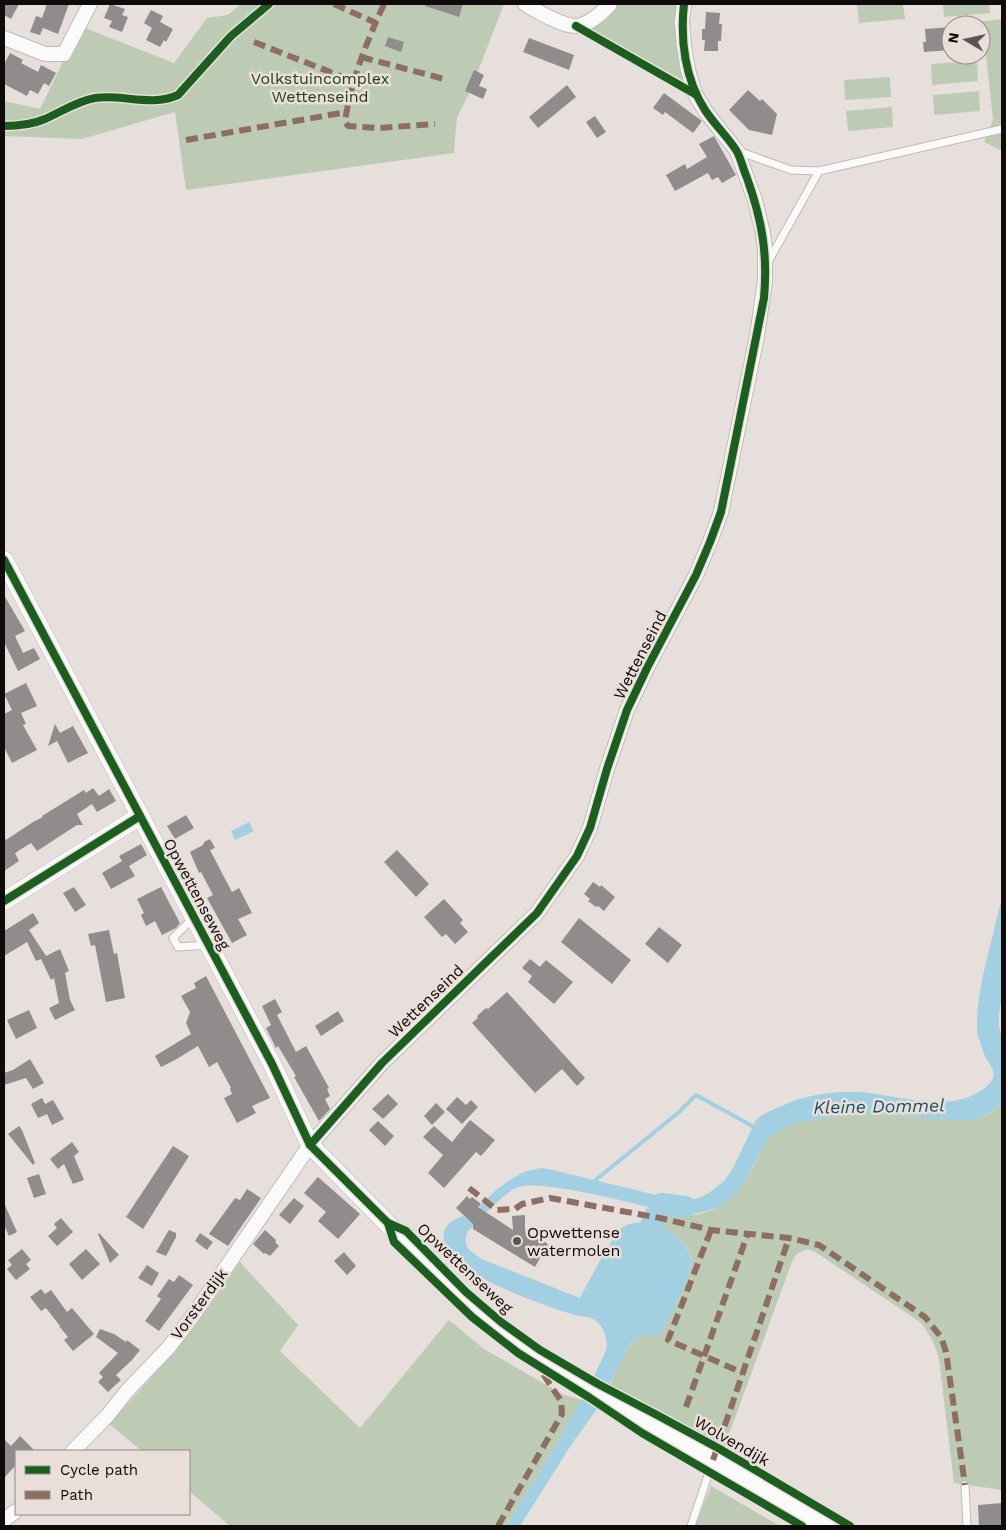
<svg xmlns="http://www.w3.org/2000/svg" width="1006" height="1530" font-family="'Work Sans',sans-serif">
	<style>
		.green { fill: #becbb4 }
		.water { fill: #a2d0e2 }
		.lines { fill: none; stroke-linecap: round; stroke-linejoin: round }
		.stream { stroke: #a2d0e2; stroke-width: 4 }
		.river { stroke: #a2d0e2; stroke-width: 22 }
		.building { fill: #918c8c }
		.service-casing { stroke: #bfbbb8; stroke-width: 9 }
		.minor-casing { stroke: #bfbbb8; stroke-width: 16 }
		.tertiary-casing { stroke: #bfbbb8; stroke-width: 19 }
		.service { stroke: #fbfafa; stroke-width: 7 }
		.minor { stroke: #fbfafa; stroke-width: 14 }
		.tertiary { stroke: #fbfafa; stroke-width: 18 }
		.quiet { stroke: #8d6e63; stroke-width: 6; stroke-dasharray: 12 6; stroke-linecap: butt }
		.cycleway-casing { stroke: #e9ded9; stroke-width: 11 }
		.cycleway { stroke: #1b5e20; stroke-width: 8 }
		.poi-dot { fill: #5a5554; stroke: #e9ded9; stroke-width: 2 }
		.labels { text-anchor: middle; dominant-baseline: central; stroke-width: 5; stroke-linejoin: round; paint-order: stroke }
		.park-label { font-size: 16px; fill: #1d3f0d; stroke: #e9ded9 }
		.street-label { font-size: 16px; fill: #0f0b0a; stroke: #e9ded9 }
		.poi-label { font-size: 16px; fill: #0f0b0a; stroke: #e9ded9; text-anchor: start }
		.water-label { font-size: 18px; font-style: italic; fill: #1a5265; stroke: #e9ded9 }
	</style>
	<rect width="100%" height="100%" fill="#e6dfdc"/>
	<g class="green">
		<path d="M241,4h263l-34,88 -13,25 -3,36 -268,37 -11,-78 -93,27 -78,-3v-35l36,8 40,-83 94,37 33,-45 21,-3z"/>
		<path d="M617,4h62l-2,20 7,57 -93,-52z"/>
		<path d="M857,4h46l2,15 -46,4z"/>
		<path d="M943,4h46l1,9 -46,4z"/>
		<path d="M1002,19v132l-18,-9 9,-22 -7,-65 -5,-20v-10h-3l-1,-3z"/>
		<path d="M977,61l1,20 -46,4 -1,-21z"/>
		<path d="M890,77l1,20 -46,3 -1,-20z"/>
		<path d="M979,91l1,20 -46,4 -1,-20z"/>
		<path d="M892,107l1,20 -45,4 -2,-20z"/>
		<path d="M1002,1103v387l-48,-7 -15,-124c-4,-15 -9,-25 -19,-37l-106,-71 -7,-2 -10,5 -4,5 -69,189 -37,-17 -77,-46c7,-16 18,-47 37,-53 4,-2 11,-1 15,-1 9,-15 31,-57 29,-73 -3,-19 -30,-33 -48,-35l7,-15c12,3 25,7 37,7 33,1 53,-24 67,-49 5,-10 9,-22 17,-30 7,-7 18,-11 27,-13 37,-10 77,-10 114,-7 23,2 49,8 72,0 7,-3 13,-8 18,-13z"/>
		<path d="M240,1262l58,63 -18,26 80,77 89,-108 35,29 80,46 18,5 -38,65 -38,61h-276l-41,-35v-40h-47l-33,-27 60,-66 44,-57z"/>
		<path d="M711,1486l69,40h-85z"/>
	</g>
	<g class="water">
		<path d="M249,822l5,9 -19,9 -4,-9z"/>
		<path d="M1002,901c0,29 1,58 0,87 0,19 -7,31 0,50v65c-9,9 -19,15 -33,17 -18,2 -38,-2 -57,-4 -37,-3 -77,-3 -113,7 -10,2 -20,6 -27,13 -8,7 -13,19 -18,29 -20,38 -40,54 -84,47 -29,-6 -132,-35 -154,-24 -15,7 -35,31 -48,43 -7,17 3,21 16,29l96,38c9,-17 17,-34 28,-50 3,-6 6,-12 10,-17 20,-22 70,2 73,29 1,15 -20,57 -29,71l-5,4 -7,2 -4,-5 -14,10 -6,9 -29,58 -26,36 -51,81h-14c36,-57 71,-114 100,-175 2,-12 -2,-27 -15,-33 -4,-2 -10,-1 -15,-3 -27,-7 -122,-41 -131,-68 -1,-4 -2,-11 -1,-15 3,-9 12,-14 20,-16l3,3 29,-29 15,-11 13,-7 17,-4 12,2 107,26 29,4 10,-2 10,-5 15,-12 9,-13 23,-48c8,-8 20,-11 30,-16 22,-9 48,-13 71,-12 41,2 94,24 129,-5 15,-13 4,-20 -2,-33 -2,-5 -4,-13 -6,-18 -5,-26 9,-79 16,-105 2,-10 4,-21 8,-30z"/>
	</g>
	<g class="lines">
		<path class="stream" d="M593,1182l85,-69 18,-18 60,33"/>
		<path class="river" d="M642,1252l10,-30 10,-18 23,3"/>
	</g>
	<g class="building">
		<path d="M4,4h15l-8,15 -7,-4z"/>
		<path d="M47,4h22l-11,30 -15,-6 -3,7 -10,-3 6,-16 6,2z"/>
		<path d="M110,4l15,5 -3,6 6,2 -6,15 -13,-5 3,-6 -8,-3z"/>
		<path d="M426,4h37l-4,13 -34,-11z"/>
		<path d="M151,10l12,6 -3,6 13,7 -7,13 -2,-2 -4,7 -14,-7 6,-12 -8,-5z"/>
		<path d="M706,12l14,1 -1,11h3l-1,17h-3v10h-14l1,-11h-3v-11h3z"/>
		<path d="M951,27v23l-27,2 -1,-10h3l-1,-13z"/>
		<path d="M388,37l16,5 -3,10 -16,-6z"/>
		<path d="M529,38l45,17 -5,15 -46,-18z"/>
		<path d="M10,53l13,7 -2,3 17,9 3,-7 15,8 -7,13 -5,-3 -6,11 -8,-4 -3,6 -23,-12v-20z"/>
		<path d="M474,70l10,5 -5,11 8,3 -4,10 -18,-8z"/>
		<path d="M567,85l9,12 -38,31 -9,-11z"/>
		<path d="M748,90l12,11 2,-2 15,15 -5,21 -23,-5 -20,-20z"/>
		<path d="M664,93l38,28 -9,12 -28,-21 -2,3 -10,-7z"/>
		<path d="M595,116l11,16 -9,6 -11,-16z"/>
		<path d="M714,136l22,39 -14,8 -4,-6 -6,3 -4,-7 -33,18 -9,-16 19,-11 2,5 20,-12 -8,-13z"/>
		<path d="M4,595l21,36 -10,5 8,17 11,-5 6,11 -22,12 -14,-29z"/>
		<path d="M26,683l11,23 -16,7 5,11 -3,1 14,25 -25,13 -8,-16v-33l8,-4 -8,-16z"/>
		<path d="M55,724l5,9 13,-7 15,27 -20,10 -11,-22 -9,5z"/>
		<path d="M93,788l6,8 10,-7 7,12 -19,11 -5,-8 -15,10 6,11h-6l-40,26 -6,-8 -16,10 4,8 -15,10v-35l2,4 27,-18 10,-5 -1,-1 42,-26 2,3z"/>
		<path d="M186,815l8,13 -19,11 -8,-13z"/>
		<path d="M210,839l5,9 -5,2 13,25 9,17 7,-4 13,25 -14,6 9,16 -15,8 -25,-45 6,-3 -12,-23 -2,1 -9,-21 13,-7 1,-3z"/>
		<path d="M141,844l6,11 -18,11 6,10 -24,13 -9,-16 20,-12 -3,-5z"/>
		<path d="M397,850l32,34 -13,13 -32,-35z"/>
		<path d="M593,882l7,5 1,-2 14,12 -11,14 -6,-5 -2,1 -8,-6 2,-2 -6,-5z"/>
		<path d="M74,887l12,18 -11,7 -12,-19z"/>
		<path d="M161,887l19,36 -4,5 -14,7 -7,-14 -9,5 -5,-11 3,-2 -7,-14z"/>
		<path d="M444,899l19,21 -3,3 8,9 -13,12 -9,-10 -4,3 -18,-20z"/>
		<path d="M33,913l6,10 -10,7 17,26 14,-7 9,22 -4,2 5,27 5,10 -20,10 -6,-12 10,-5 -5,-25 -3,2 -10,-21 -5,2 -9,-19 -23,14v-25z"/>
		<path d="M579,918l52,42 -19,24 -51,-42z"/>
		<path d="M659,927l23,18 -14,18 -23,-19z"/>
		<path d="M109,930l5,24 3,-1 8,45 -19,4 -11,-57 -4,1 -3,-12z"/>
		<path d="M530,959l10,8 6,-7 27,22 -19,22 -26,-22 4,-6 -10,-8z"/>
		<path d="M206,976l64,122 -18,8 4,7 -19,10 -13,-25 8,-4 -2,-5 1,-1 -14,-26 -8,5 -11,-21 -23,14 -14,7 -6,-11 36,-22 -5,-11 4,-11 -9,-16 15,-8 -2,-5z"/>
		<path d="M507,992l78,86 -8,8 -15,-17 -27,24 -63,-70 6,-5 -1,-2 9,-8 2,1z"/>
		<path d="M275,999l7,13 -5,3 19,37 10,-6 23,42 -2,1 3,7 -5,3 5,10 -11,12 -25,-44 2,-1 -18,-30 -2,2 -10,-20 5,-3 -9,-19z"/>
		<path d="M29,1010l8,18 -21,11 -9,-19z"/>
		<path d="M338,1011l6,10 -23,15 -6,-10z"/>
		<path d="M30,1059l14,24 -11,6 -7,-11 -22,7v-12l9,-3z"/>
		<path d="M388,1094l10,10 -15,15 -11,-10z"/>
		<path d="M457,1097l9,8 5,-5 7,7 -16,17 -16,-15z"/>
		<path d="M42,1098l3,6 8,-4 11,19 -12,6 -5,-11 -9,4 -7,-14z"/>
		<path d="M436,1103l9,9 -13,13 -8,-9z"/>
		<path d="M470,1120l25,20 -14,16 -5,-4 -32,36 -16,-15 15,-18 -20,-18 11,-11 18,16z"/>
		<path d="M378,1121l16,15 -9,10 -16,-16z"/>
		<path d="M19,1126l3,4 13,33 -2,2 -25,-31z"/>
		<path d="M72,1142l7,10 -5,4 10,24 -11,4 -9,-20 -6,5 -8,-10z"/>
		<path d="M173,1146l16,10 -46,73 -17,-12z"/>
		<path d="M39,1174l7,20 -12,4 -7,-20z"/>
		<path d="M318,1177l42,37 -22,25 -20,-18 8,-9 -22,-19z"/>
		<path d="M247,1189l14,9 -33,48 -19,-12 26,-36 5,2z"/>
		<path d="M467,1196l3,3 2,-2 9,7 -3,3 35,23 -1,-14 13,-1v16l23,13 -13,23 -62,-38v-5l-17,-16z"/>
		<path d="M294,1198l10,8 -14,18 -11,-9z"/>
		<path d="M4,1203l13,29 -8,4 -5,-11z"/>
		<path d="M61,1218l12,14 -16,14 -9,-10 9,-8 -3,-4z"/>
		<path d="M169,1230l7,3v4l-10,19 -10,-4z"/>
		<path d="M265,1230l11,10 -1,2 4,4 -9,10 -5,-3 -1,1 -11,-10z"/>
		<path d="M99,1233l20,22 -9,8 -12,-29z"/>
		<path d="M200,1233l13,9 -6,8 -12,-9z"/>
		<path d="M22,1249l9,11 -5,4 4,5 -14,11 -9,-11 5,-4 -4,-5z"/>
		<path d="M86,1249l14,15 -18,16 -13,-16z"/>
		<path d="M344,1252l12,14 -9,9 -13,-14z"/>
		<path d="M147,1265l12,8 -7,13 -14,-8z"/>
		<path d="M179,1275l14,10 -34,46 -14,-10 16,-22 -4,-3 12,-17 5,3z"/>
		<path d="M41,1289l4,5 6,-4 16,22 5,-4 22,26 -21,17 -9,-11 4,-3 -9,-11h1l-14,-18 -5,3 -11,-14z"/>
		<path d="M100,1329l14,5 12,8 1,-2 13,10 -8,10 -16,15 5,5 -13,12 -10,-10 5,-5 -4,-4 19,-20 -22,-16z"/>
		<path d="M20,1436l15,15h-19v14l-12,13v-39l7,7z"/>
		<path d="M1002,1503v23h-23l-1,-21z"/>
	</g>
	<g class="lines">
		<g class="service-casing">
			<g id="service">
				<path d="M738,151l53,19 28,1 183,-42"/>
				<path d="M768,262l51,-91"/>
				<path d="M194,917l-21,21 5,9 29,-2"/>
				<path d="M965,1485l2,41"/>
				<path d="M691,1526l22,-65"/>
			</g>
		</g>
		<g class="minor-casing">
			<g id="minor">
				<path d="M525,4c12,7 38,23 52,22 12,-2 25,-13 33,-22"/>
				<path d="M4,38l41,16h19l26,-50"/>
				<path d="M73,1451l35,-36 19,-24 42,-44 25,-33 116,-169 72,-82 155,-150 40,-57 13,-28 17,-59 20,-59 20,-42 49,-93 14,-33 11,-30 36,-176 8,-55v-31l-2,-17 -8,-33 -18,-49 -31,-39 -11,-18 -7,-24 -4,-24 -2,-24 2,-18"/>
				<path d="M4,1520l12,-9"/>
			</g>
		</g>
		<g class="tertiary-casing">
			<g id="tertiary">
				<path d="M4,560l268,504 38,81 126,128 45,42 54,39 291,172"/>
				<path d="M4,901l136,-85"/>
			</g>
		</g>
		<use href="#service" class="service"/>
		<use href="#minor" class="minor"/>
		<use href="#tertiary" class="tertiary"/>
		<g class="quiet">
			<path d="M334,4l42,19"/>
			<path d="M384,4c-18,40 -32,73 -39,117l3,5 31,2 56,-4"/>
			<path d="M254,42l99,39"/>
			<path d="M361,57l83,22"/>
			<path d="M186,140l161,-28"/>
			<path d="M469,1188l28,22 18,-1 7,-5 28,-6 110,20 51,12 78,8 30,7 106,72 16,20 5,15 19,133"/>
			<path d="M711,1230l-43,110 75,33"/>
			<path d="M686,1407l62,-174"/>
			<path d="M713,1460l76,-222"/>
			<path d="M498,1526l64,-112 -1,-13 -20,-30"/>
		</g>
		<g class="cycleway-casing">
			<g id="cycleway">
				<path d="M576,26l119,68"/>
				<path d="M4,126c14,0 27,-1 41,-7 16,-7 32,-18 50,-21 28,-4 56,9 83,-3l53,-59 38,-32"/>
				<path d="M4,560l268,504 38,81 78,78 18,8 60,61 35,30 39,28 58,34 59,31 61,33 132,78"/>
				<path d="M4,901l136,-85"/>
				<path d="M310,1145l72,-82 155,-150 40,-57 13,-28 17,-59 20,-59 20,-42 49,-93 14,-33 11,-30 43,-214c4,-44 -2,-78 -17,-120 -4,-9 -6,-20 -11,-28 -9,-14 -22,-26 -31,-40 -20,-31 -25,-70 -21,-106"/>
				<path d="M388,1223l6,19 78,75 46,36 72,45 52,35 160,93"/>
			</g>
		</g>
		<use href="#cycleway" class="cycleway"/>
	</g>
	<circle class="poi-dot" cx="517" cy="1241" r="5"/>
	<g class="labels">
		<g class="park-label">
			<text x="320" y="78">Volkstuincomplex<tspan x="320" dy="18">Wettenseind</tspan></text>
		</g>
		<g class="street-label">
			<text transform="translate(640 655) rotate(-63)">Wettenseind</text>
			<text transform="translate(197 894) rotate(62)">Opwettenseweg</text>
			<text transform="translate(426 1001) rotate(-44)">Wettenseind</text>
			<text transform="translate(465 1268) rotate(43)">Opwettenseweg</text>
			<text transform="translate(199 1304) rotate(-54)">Vorsterdijk</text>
			<text transform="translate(732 1441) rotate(30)">Wolvendijk</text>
		</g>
		<g class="poi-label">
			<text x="527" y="1232">Opwettense<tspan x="527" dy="18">watermolen</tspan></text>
		</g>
		<g class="water-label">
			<text transform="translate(879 1106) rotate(-1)">Kleine Dommel</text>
		</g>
	</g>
	<rect width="1006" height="1530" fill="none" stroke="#0f0b0a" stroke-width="10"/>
	<rect x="15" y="1450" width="175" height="65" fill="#e9ded9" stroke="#928a86"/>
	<rect x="25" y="1466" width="25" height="8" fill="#1b5e20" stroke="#928a86"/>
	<text x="60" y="1475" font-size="15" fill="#0f0b0a">Cycle path</text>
	<rect x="25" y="1491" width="25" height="8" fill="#8d6e63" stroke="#928a86"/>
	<text x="60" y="1500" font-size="15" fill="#0f0b0a">Path</text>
	<g transform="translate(966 40) rotate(279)"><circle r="24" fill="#e9ded9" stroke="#928a86"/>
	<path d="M0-4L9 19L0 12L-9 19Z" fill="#5a5554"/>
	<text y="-8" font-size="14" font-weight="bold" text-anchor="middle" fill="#0f0b0a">N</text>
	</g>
</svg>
